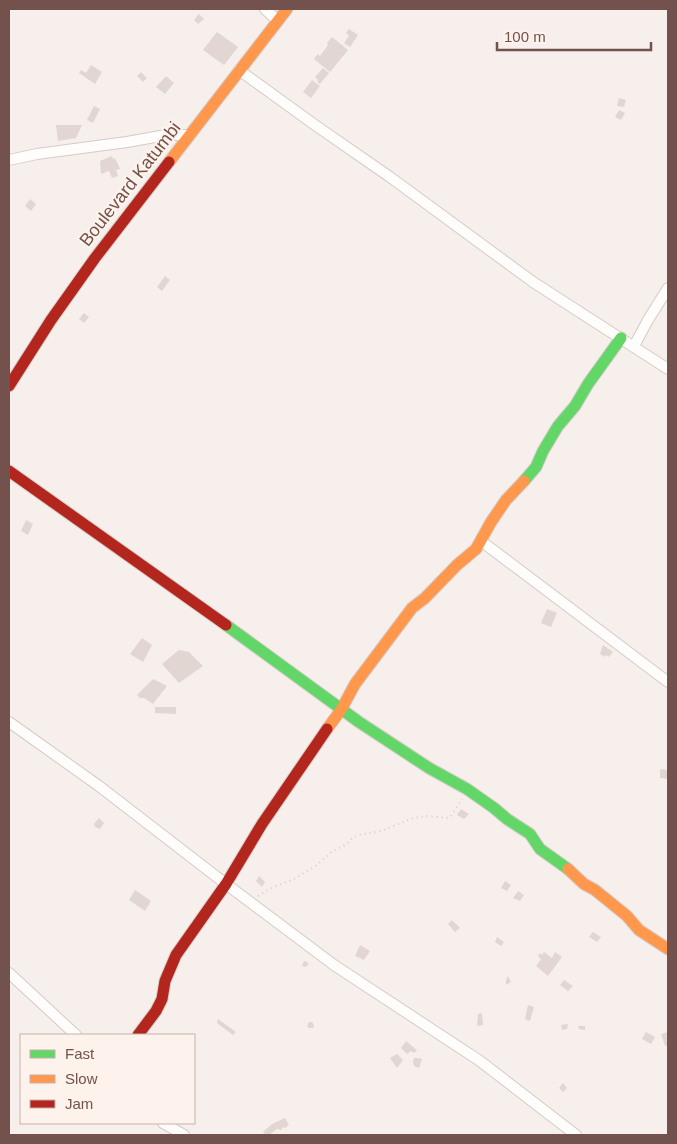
<svg xmlns="http://www.w3.org/2000/svg" width="677" height="1144" font-family="Helvetica,sans-serif">
	<style>
		.building { fill: #e2d6d3 }
		.lines { fill: none; stroke-linecap: round; stroke-linejoin: round }
		.street-casing { stroke: #d4cbc8; stroke-width: 12 }
		.fast-casing { stroke: #d7ccc9; stroke-width: 13 }
		.slow-casing { stroke: #d7ccc9; stroke-width: 13 }
		.jam-casing { stroke: #d7ccc9; stroke-width: 13 }
		.path { stroke: #d7cdcb; stroke-width: 2; stroke-dasharray: 1 4; stroke-linecap: butt }
		.street { stroke: #fefdfc; stroke-width: 10 }
		.fast { stroke: #63d668; stroke-width: 11 }
		.slow { stroke: #ff974d; stroke-width: 11 }
		.jam { stroke: #b3261e; stroke-width: 11 }
		.labels { text-anchor: middle; dominant-baseline: central; stroke-width: 4.5; stroke-linejoin: round; paint-order: stroke }
		.street-label { font-size: 18px; fill: #73514c; stroke: #fef3ec }
	</style>
	<rect width="100%" height="100%" fill="#f6efeb"/>
	<g class="building">
		<path d="M199,14l5,5 -6,5 -4,-4z"/>
		<path d="M349,29l9,6 -8,12 -6,-4 5,-7 -3,-3z"/>
		<path d="M217,32l21,15 -14,18 -21,-15z"/>
		<path d="M332,37l16,13 -18,22 -16,-13 4,-5 2,2 8,-11 -1,-2z"/>
		<path d="M91,65l11,7 -7,12 -16,-11 2,-3 5,3z"/>
		<path d="M323,68l6,5 -9,11 -3,-2 1,-2 -3,-3z"/>
		<path d="M141,72l6,6 -4,4 -6,-6z"/>
		<path d="M166,76l8,7 -9,11 -9,-7z"/>
		<path d="M312,80l8,6 -9,12 -8,-6z"/>
		<path d="M619,98l7,2 -2,7 -7,-1z"/>
		<path d="M94,106l6,3 -7,14 -6,-3z"/>
		<path d="M619,110l6,3 -4,7 -6,-3z"/>
		<path d="M56,125h26l-6,13 -18,3z"/>
		<path d="M112,156l1,3 2,-1 5,11 -4,1 2,6 -6,2 -3,-7 -8,3 -1,-13z"/>
		<path d="M30,199l6,5 -5,7 -6,-5z"/>
		<path d="M165,276l5,4 -8,11 -5,-4z"/>
		<path d="M84,313l5,4 -5,6 -5,-4z"/>
		<path d="M26,520l7,4 -5,11 -7,-4z"/>
		<path d="M547,609l10,4 -6,14 -10,-4z"/>
		<path d="M142,638l10,7 -9,17 -13,-8z"/>
		<path d="M603,645l10,7 -4,5 -3,-2 -1,2 -5,-3z"/>
		<path d="M179,650l10,2 14,14 -24,17 -17,-19z"/>
		<path d="M153,679l14,7 -14,18 -9,-6h-4l-3,-3z"/>
		<path d="M155,707h21v7l-21,-1z"/>
		<path d="M660,769l8,1v9l-8,-1z"/>
		<path d="M461,809l8,5 -5,5 -7,-4z"/>
		<path d="M99,818l5,5 -4,6 -5,-2 -1,-3z"/>
		<path d="M259,876l6,6 -3,5 -6,-6z"/>
		<path d="M505,881l6,4 -4,6 -6,-3z"/>
		<path d="M135,890l16,11 -6,10 -16,-11z"/>
		<path d="M518,891l6,4 -4,6 -7,-3z"/>
		<path d="M452,920l8,8 -5,4 -7,-8z"/>
		<path d="M593,932l8,5 -4,5 -8,-5z"/>
		<path d="M497,937l7,5 -3,4 -6,-4z"/>
		<path d="M360,945l10,6 -6,9 -9,-4z"/>
		<path d="M544,952l8,6 3,-6 7,5 -14,19 -12,-10 5,-7 -3,-3 2,-3 2,2z"/>
		<path d="M304,961l5,2 -3,4 -4,-1z"/>
		<path d="M508,976l3,6 -5,3v-5z"/>
		<path d="M564,980l9,6 -5,5 -8,-6z"/>
		<path d="M528,1005l6,2 -4,14 -5,-2z"/>
		<path d="M482,1013l1,12 -6,1 1,-12z"/>
		<path d="M218,1019l18,13 -3,3 -16,-12z"/>
		<path d="M309,1022h3l2,3 -1,3h-4l-2,-2z"/>
		<path d="M568,1024l-1,5 -5,1 -1,-5z"/>
		<path d="M578,1026h7v4l-6,-1z"/>
		<path d="M646,1032l9,5 -4,7 -9,-5z"/>
		<path d="M668,1032v13l-3,1 -4,-12z"/>
		<path d="M406,1041l11,9 -3,3 -3,-2 -4,3 -6,-6z"/>
		<path d="M397,1054l6,6 -6,8 -7,-10z"/>
		<path d="M414,1058h4l4,1 -3,9 -5,-2 -1,-4z"/>
		<path d="M563,1083l4,5 -4,4 -4,-4z"/>
		<path d="M285,1118l4,7 -4,3 -2,-1 -2,3 -4,-1 -8,6h-3l-3,-3 9,-8z"/>
	</g>
	<g class="lines">
		<g class="street-casing">
			<g id="street">
				<path d="M265,9l12,11"/>
				<path d="M239,70l76,55 75,52 143,105 135,87"/>
				<path d="M9,160l28,-6 90,-12 39,-7h24"/>
				<path d="M634,346l14,-26 20,-32"/>
				<path d="M481,541l187,141"/>
				<path d="M9,722l90,64 127,98 108,81 146,96 96,74"/>
				<path d="M9,973l67,62"/>
				<path d="M163,1123l21,12"/>
			</g>
		</g>
		<g class="fast-casing">
			<g id="fast">
				<path d="M524,481l12,-14 7,-16 15,-25 17,-20 13,-22 33,-46"/>
				<path d="M226,625l133,97 70,46 38,21 27,19 13,11 23,15 10,15 28,20"/>
			</g>
		</g>
		<g class="slow-casing">
			<g id="slow">
				<path d="M169,162l118,-153"/>
				<path d="M327,729l14,-19 14,-26 57,-76 13,-10 32,-33 19,-16 15,-27 15,-22 18,-19"/>
				<path d="M568,869l16,15 11,6 32,26 12,14 29,19"/>
			</g>
		</g>
		<g class="jam-casing">
			<g id="jam">
				<path d="M9,386l42,-66 44,-62 74,-96"/>
				<path d="M9,471l217,154"/>
				<path d="M138,1035l18,-24 6,-12 3,-18 11,-26 50,-71 36,-60 65,-95"/>
			</g>
		</g>
		<path class="path" d="M258,896l11,-7 25,-10 23,-14 14,-13 16,-8 5,-6 7,-3 22,-4 32,-13 13,-2 22,2 3,-2 11,-17"/>
		<use href="#street" class="street"/>
		<use href="#fast" class="fast"/>
		<use href="#slow" class="slow"/>
		<use href="#jam" class="jam"/>
	</g>
	<g class="labels">
		<g class="street-label">
			<text transform="translate(130 184) rotate(-52)">Boulevard Katumbi</text>
		</g>
	</g>
	<rect width="677" height="1144" fill="none" stroke="#73514c" stroke-width="20"/>
	<rect x="20" y="1034" width="175" height="90" fill="#fef3ec" stroke="#c6b2ac"/>
	<rect x="30" y="1050" width="25" height="8" fill="#63d668" stroke="#c6b2ac"/>
	<text x="65" y="1059" font-size="15" fill="#73514c">Fast</text>
	<rect x="30" y="1075" width="25" height="8" fill="#ff974d" stroke="#c6b2ac"/>
	<text x="65" y="1084" font-size="15" fill="#73514c">Slow</text>
	<rect x="30" y="1100" width="25" height="8" fill="#b3261e" stroke="#c6b2ac"/>
	<text x="65" y="1109" font-size="15" fill="#73514c">Jam</text>
	<path d="M497 42v8h154v-8" fill="none" stroke="#73514c" stroke-width="2.5"/>
	<text x="504" y="42" font-size="15" fill="#73514c" stroke="#fef3ec" stroke-width="4" paint-order="stroke">100 m</text>
</svg>
